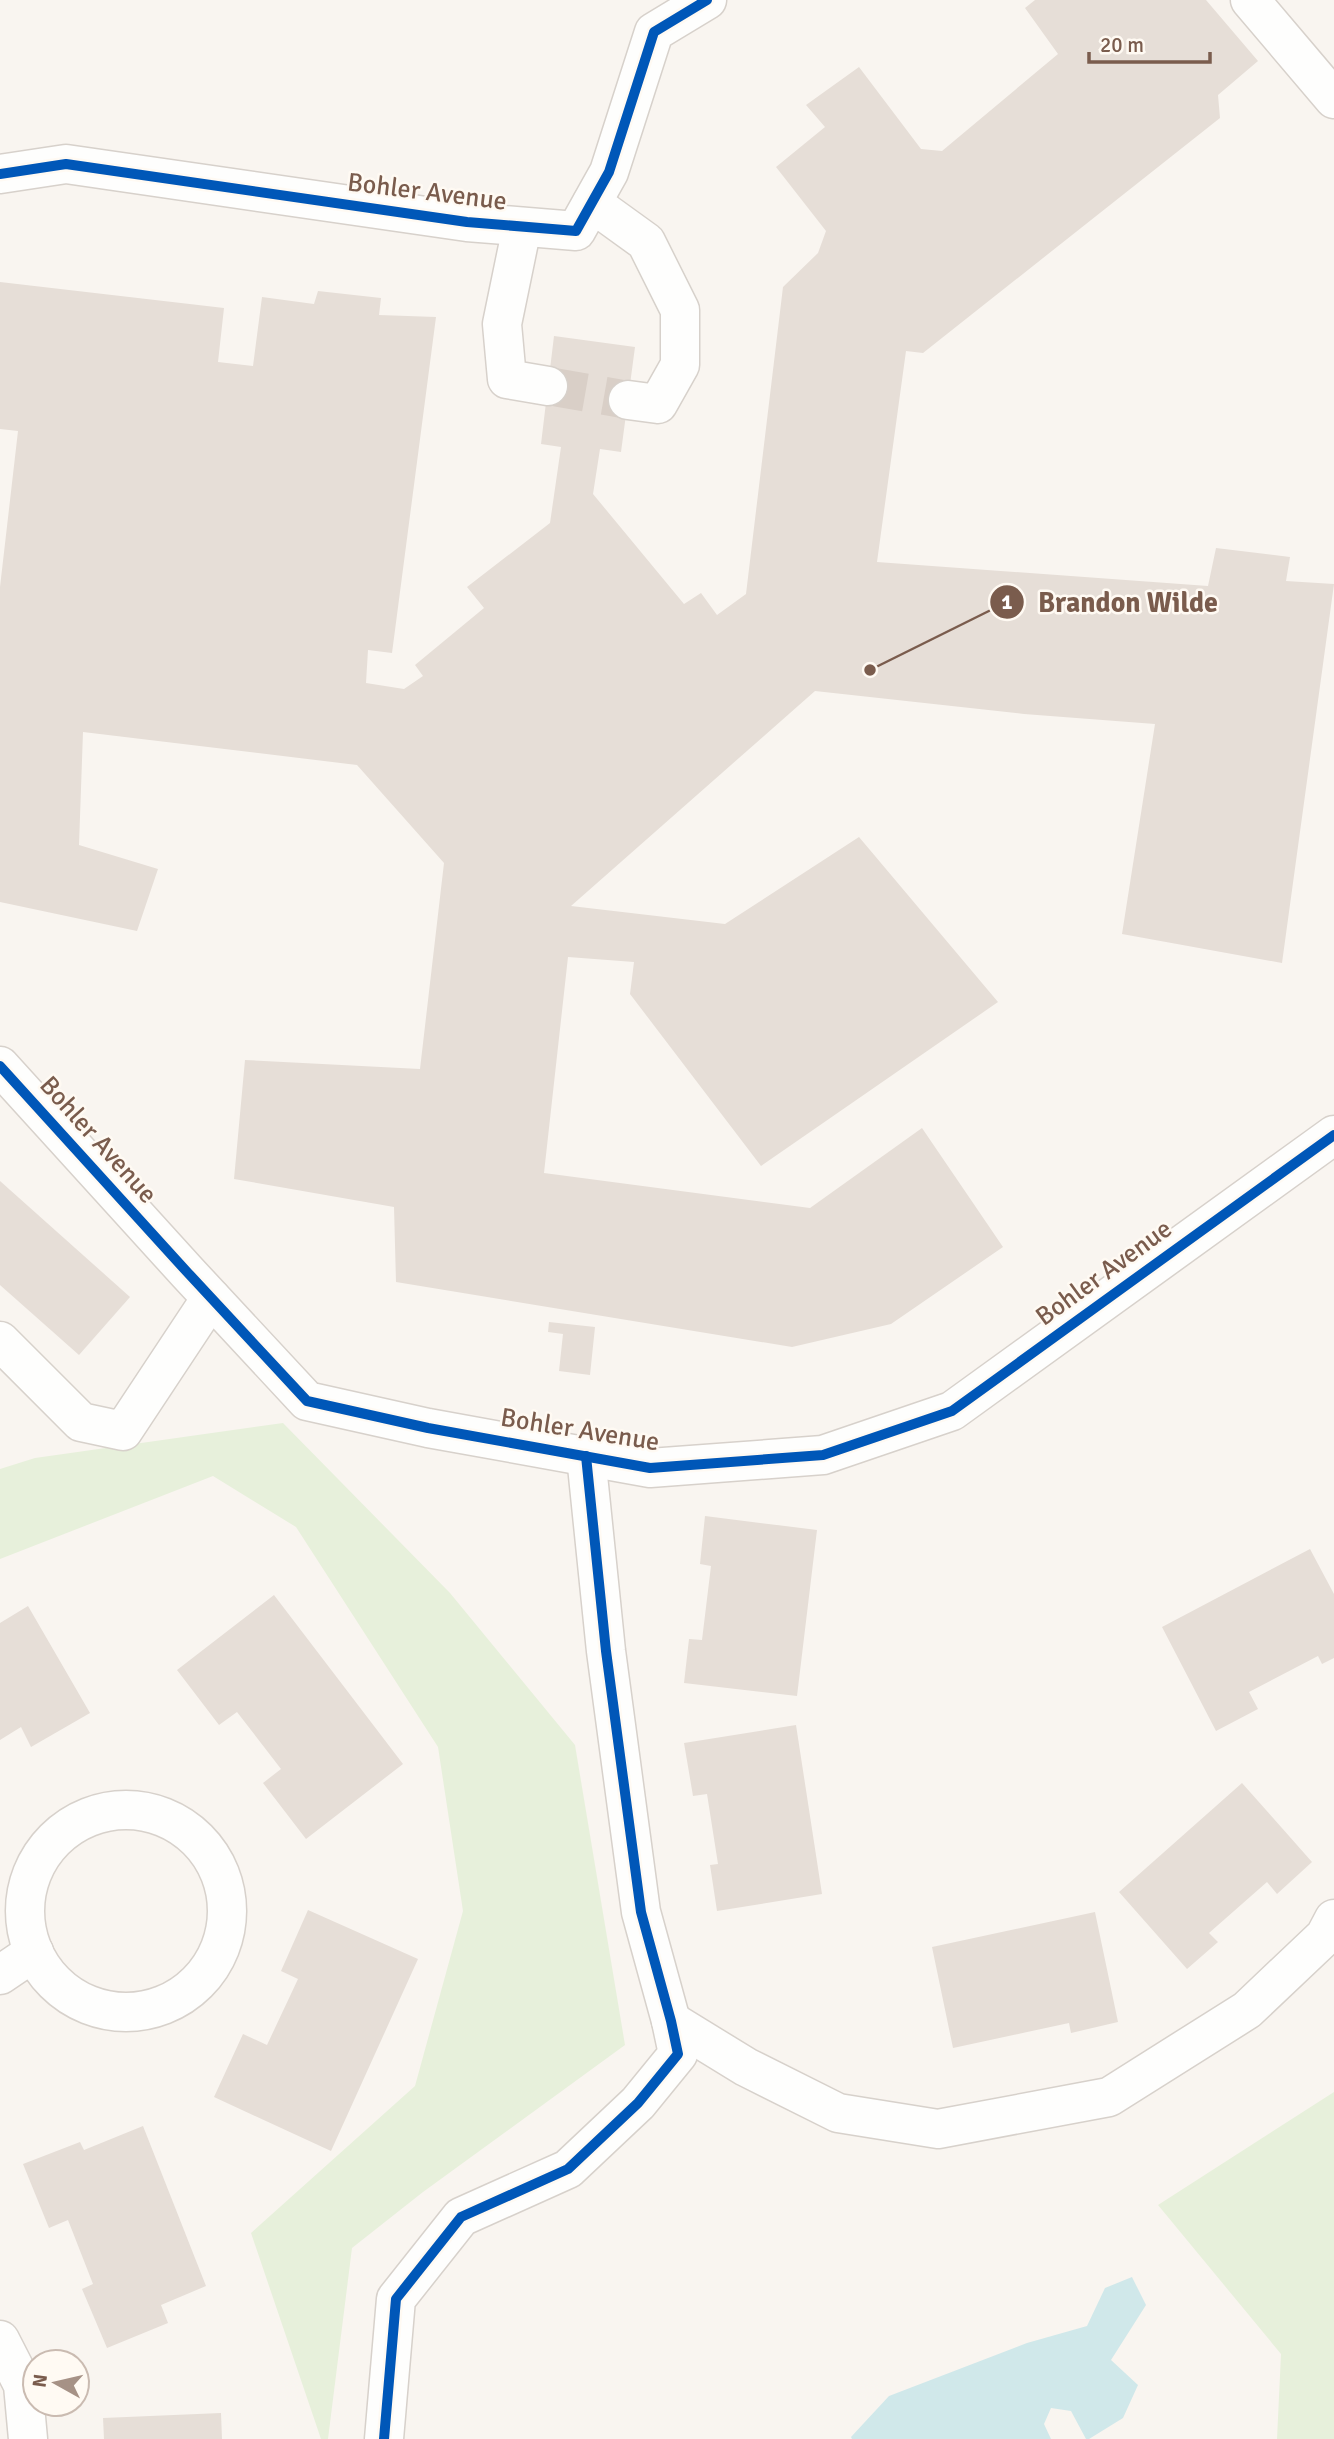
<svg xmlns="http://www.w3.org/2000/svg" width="1334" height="2439" font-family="Signika,sans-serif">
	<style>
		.green { fill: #e7f0db }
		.water { fill: #d0e8ea }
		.building { fill: #e6ded7 }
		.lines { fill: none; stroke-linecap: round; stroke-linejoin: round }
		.minor-tunnel { stroke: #d9cfc7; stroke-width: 38; stroke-dasharray: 38 19; stroke-linecap: butt }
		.minor-casing { stroke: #d7d1cb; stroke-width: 41 }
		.minor { stroke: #fefefd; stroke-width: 38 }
		.cycleway-casing { stroke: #fffaf3; stroke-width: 15 }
		.cycleway { stroke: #0057b8; stroke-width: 10 }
		.labels { text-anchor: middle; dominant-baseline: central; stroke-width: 5; stroke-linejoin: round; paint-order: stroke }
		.street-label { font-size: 26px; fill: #7a5c4d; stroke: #fffaf3 }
		.leader { fill: none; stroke: #7a5c4d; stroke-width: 2.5 }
		.callout-dot { fill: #7a5c4d; stroke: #fffaf3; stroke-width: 2.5 }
		.mark-label { font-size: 21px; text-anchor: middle; font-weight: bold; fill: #fff }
		.callout-label { font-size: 28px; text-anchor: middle; font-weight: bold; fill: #7a5c4d; stroke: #fffaf3; stroke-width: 5; stroke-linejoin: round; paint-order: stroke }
	</style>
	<rect width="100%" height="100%" fill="#f9f5f0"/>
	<g class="green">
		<path d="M283,1423l167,170 125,152 50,300 -202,147 -71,56 -24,191h-7l-70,-206 164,-147 48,-175 -25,-164 -142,-220 -83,-51 -213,83v-90l35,-11z"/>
		<path d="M1334,2092v347h-57l4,-85 -123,-149z"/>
	</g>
	<path class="water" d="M1132,2277l14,28 -35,55 27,25 -15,33 -34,21h-3l-15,-28 -20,-3 -7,16 7,15h-199l-1,-2 38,-41 138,-53 60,-17 18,-38z"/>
	<g class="building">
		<path d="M1035,0h171l52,61 -40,34 2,23 -297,235 -17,-2 -29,211 331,24 8,-38 74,9 -4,24 48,3 -52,379 -160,-29 33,-210 -131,-10 -209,-23 -244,215 154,18 134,-87 139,165 -237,164 -131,-172 4,-32 -66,-5 -24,216 266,35 112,-80 81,119 -112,77 -99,23 -396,-65 -2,-75 -160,-28 11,-119 175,9 24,-206 -87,-98 -274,-33 -4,113 79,24 -21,62 -137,-29v-315l18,-156 -18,-2v-147l224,26 -6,54 35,4 9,-69 52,7 4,-13 63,7 -2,17 57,2 -44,336 -24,-3 -2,33 38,6 19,-13 -8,-11 69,-57 -17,-21 83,-64 11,-76 -20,-3 13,-108 81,11 -14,105 -21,-3 -7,45 91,110 17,-11 16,22 29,-21 37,-307 35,-34 8,-22 -50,-64 49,-40 -19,-22 53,-38 62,82 21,2 116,-97 -33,-46z"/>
		<path d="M0,1181l130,116 -51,58 -79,-70z"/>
		<path d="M549,1322l46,5 -5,48 -31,-4 4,-37 -15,-2z"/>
		<path d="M705,1516l112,14 -20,166 -113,-13 5,-44 13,1 9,-74 -11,-2z"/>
		<path d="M1310,1549l24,45v64l-12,6 -4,-8 -69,36 9,17 -42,22 -54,-104z"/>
		<path d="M274,1595l129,169 -97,75 -43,-56 18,-14 -44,-57 -18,13 -42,-55z"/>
		<path d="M28,1606l62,107 -59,34 -10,-20 -21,13v-117z"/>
		<path d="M796,1725l26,169 -105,17 -7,-46 8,-1 -11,-70 -14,2 -9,-53z"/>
		<path d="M1242,1783l70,79 -35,32 -10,-12 -58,51 9,9 -31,27 -68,-77z"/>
		<path d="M308,1910l110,49 -87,192 -117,-54 29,-63 24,11 31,-66 -17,-8z"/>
		<path d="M1095,1912l23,110 -47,11 -2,-10 -116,25 -21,-101z"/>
		<path d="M143,2126l63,160 -45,19 7,18 -61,25 -25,-59 11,-5 -25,-64 -19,8 -26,-64 57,-22 4,8z"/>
		<path d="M221,2413l1,26h-118l-1,-21z"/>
	</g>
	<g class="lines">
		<path class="minor-tunnel" d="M548,386l80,14"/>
		<g class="minor-casing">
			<g id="minor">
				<path d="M1250,0l84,99"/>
				<path d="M0,174l66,-10 401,58 109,9 33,-59 45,-140 53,-32"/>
				<path d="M592,203l54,39 34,68v55l-22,39 -30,-4"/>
				<path d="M522,227l-20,97 5,55 41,7"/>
				<path d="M0,1066l188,207 119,128 121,27 222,40 173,-13 129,-44 382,-276"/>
				<path d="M0,1341l81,81 42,9 88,-133"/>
				<circle cx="126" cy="1911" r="101"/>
				<path d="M0,1975l34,-23"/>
				<path d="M671,2021l75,46 92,46 100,16 171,-32 138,-87 78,-74 9,-17"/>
				<path d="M0,2340l23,45 5,54"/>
				<path d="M384,2439l12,-140 65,-82 107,-48 70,-66 40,-49 -7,-33 -30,-109 -35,-261 -20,-195"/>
			</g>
		</g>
		<use href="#minor" class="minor"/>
		<g class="cycleway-casing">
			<g id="cycleway">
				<path d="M0,174l66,-10 401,58 109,9 33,-59 45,-140 53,-32"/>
				<path d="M0,1066l188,207 119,128 121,27 222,40 173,-13 129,-44 382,-276"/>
				<path d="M384,2439l12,-140 65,-82 107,-48 70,-66 40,-49 -7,-33 -30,-109 -35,-261 -20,-195"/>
			</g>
		</g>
		<use href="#cycleway" class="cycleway"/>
	</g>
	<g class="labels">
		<g class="street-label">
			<text transform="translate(427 192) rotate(7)">Bohler Avenue</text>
			<text transform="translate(98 1140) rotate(48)">Bohler Avenue</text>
			<text transform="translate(1104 1273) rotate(-36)">Bohler Avenue</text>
			<text transform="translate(580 1430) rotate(9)">Bohler Avenue</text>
		</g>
	</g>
	<path class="leader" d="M870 670L1007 602"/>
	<g class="callout-dot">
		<circle cx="870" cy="670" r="7"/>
		<circle cx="1007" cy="602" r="18"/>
	</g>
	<g class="mark-label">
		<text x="1007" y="609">1</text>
	</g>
	<g class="callout-label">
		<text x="1128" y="612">Brandon Wilde</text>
	</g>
	<g transform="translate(56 2383) rotate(278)"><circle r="33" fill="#fffaf3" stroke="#cabbb1" stroke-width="2"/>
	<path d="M0-5L12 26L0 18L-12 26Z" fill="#a69286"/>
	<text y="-10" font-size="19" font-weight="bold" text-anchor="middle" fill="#7a5c4d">N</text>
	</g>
	<path d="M1089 52v10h121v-10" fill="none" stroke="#7a5c4d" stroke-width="3.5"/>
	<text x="1100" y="52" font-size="21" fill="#7a5c4d" stroke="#fffaf3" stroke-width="5" paint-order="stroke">20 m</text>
</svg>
